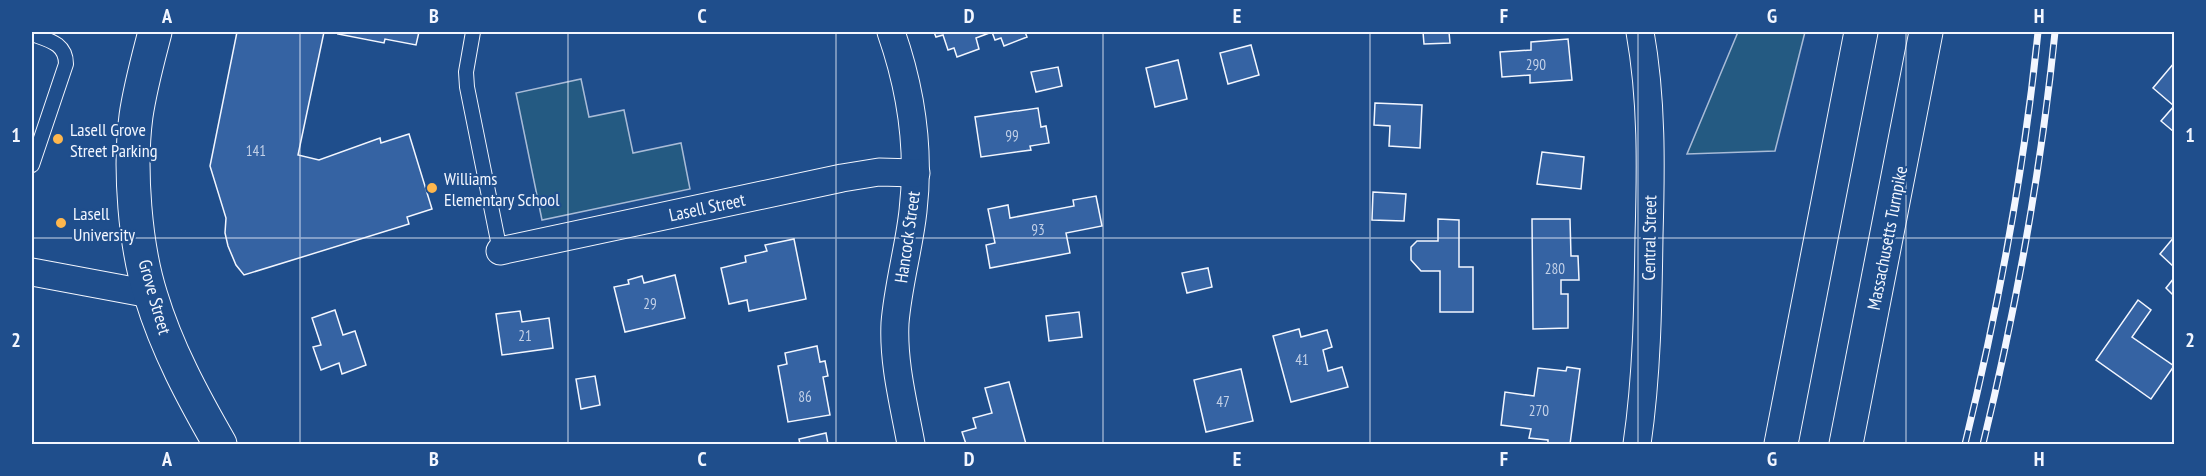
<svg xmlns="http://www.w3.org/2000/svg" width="2206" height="476" font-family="'PT Sans Narrow',sans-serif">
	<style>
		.green { fill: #245a82; stroke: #a8bbd7; stroke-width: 1.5 }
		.building { fill: #3563a3; stroke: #f2f6ff; stroke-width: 1.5 }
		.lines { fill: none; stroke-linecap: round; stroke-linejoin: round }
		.lane-casing { stroke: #f2f6ff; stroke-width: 16 }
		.street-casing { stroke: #f2f6ff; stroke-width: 29 }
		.secondary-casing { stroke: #f2f6ff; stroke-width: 35 }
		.highway-casing { stroke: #f2f6ff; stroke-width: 35 }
		.lane { stroke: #1f4e8c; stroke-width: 14 }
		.street { stroke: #1f4e8c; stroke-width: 27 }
		.secondary { stroke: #1f4e8c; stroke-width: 33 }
		.highway { stroke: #1f4e8c; stroke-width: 33 }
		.rail-casing { stroke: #f2f6ff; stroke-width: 7 }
		.rail { stroke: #1f4e8c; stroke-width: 4.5; stroke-dasharray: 14; stroke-linecap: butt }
		.grid { fill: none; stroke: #f2f6ff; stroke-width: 1.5; stroke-opacity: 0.55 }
		.poi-dot { fill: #ffb74d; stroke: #1f4e8c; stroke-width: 2 }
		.labels { text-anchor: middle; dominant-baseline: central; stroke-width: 4.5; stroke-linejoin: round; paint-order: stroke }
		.number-label { font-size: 15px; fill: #c3d1e8 }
		.poi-label { font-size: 18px; fill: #f2f6ff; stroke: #1f4e8c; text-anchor: start }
		.street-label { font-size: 18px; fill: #f2f6ff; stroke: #1f4e8c }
		.neatline { fill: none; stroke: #f2f6ff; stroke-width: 2 }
		.grid-label { font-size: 20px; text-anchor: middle; font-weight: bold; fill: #f2f6ff }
	</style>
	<rect width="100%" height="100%" fill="#1f4e8c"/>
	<g class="green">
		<path d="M1738,32h67l-30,119 -88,3z"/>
		<path d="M581,79l8,38 35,-7 9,43 48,-10 9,46 -148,31 -26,-127z"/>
	</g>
	<g class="building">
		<path d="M237,32h87l-26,123 21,5 61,-22 1,5 28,-9 23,75 -25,8 2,7 -165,51 -8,-10 -8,-19 -3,-13 1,-15 -16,-52z"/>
		<path d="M339,32h80l-3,13 -31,-6 -1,4 -46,-9z"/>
		<path d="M934,32h91l2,5 -23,9 -3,-8 -6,2 -3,-8 -16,6 3,11 -22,8 -3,-9 -6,2 -5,-15 -7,2z"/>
		<path d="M1423,32h26l1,11 -26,1z"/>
		<path d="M1568,39l4,41 -42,3v-8l-28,2 -2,-25 31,-2v-8z"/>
		<path d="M1251,45l8,30 -31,9 -8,-31z"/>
		<path d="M1178,60l9,39 -32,8 -9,-39z"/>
		<path d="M2174,63v69l-13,-11 13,-15 -21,-18z"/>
		<path d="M1058,67l4,19 -26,6 -5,-20z"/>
		<path d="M1375,103l47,2 -2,43 -31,-2 1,-20 -16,-1z"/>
		<path d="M1038,108l3,19 5,-1 3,17 -19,3 1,4 -50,7 -6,-40z"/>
		<path d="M1542,152l42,5 -3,32 -44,-5z"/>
		<path d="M1373,192l33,2 -2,27 -32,-1z"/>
		<path d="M1096,196l6,30 -36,7 4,20 -80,15 -4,-23 9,-2 -7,-34 20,-4 2,13 64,-12 -1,-6z"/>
		<path d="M1438,219l21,1v47h14v45h-33v-41h-19l-10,-11v-13l6,-6h21z"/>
		<path d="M1532,219h38l1,37h7l1,24h-18v14h7v34l-35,1z"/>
		<path d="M2174,237v30l-14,-13z"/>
		<path d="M794,239l12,60 -57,12 -2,-11 -18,4 -8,-36 25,-6 -1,-6 22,-5 -2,-6z"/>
		<path d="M1208,268l4,19 -25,6 -5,-20z"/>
		<path d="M675,275l10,43 -60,14 -11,-45 15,-3 -1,-4 14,-4 2,7z"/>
		<path d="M2174,278v18l-8,-8z"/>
		<path d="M2138,300l13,10 -19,27 42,29 -23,33 -55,-39z"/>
		<path d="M335,310l8,25 12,-4 11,34 -24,9 -3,-11 -18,7 -8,-23 8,-2 -9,-27z"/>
		<path d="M520,311l2,11 27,-4 4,30 -51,7 -6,-41z"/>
		<path d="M1079,312l3,25 -33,4 -3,-25z"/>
		<path d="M1299,329l2,8 26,-7 5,17 -9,3 5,21 14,-4 6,20 -57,15 -18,-66z"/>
		<path d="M817,346l3,16 5,-1 3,15 -5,1 7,38 -42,7 -10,-56 9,-2 -2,-11z"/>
		<path d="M1567,367l13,2 -10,75h-22v-4l-19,-2 2,-9 -30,-4 4,-33 29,4 4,-28 28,3z"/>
		<path d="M1241,369l12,52 -47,11 -12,-52z"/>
		<path d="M595,376l5,29 -19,4 -5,-30z"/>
		<path d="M1009,382l17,62h-60l-4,-12 14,-4 -3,-10 19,-5 -7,-25z"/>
		<path d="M826,433l2,11h-28l-1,-5z"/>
	</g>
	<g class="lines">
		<g class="lane-casing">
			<g id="lane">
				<path d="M473,32l-7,40 1,15 33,164"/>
				<path d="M32,34c16,6 34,9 34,30l-34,101"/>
			</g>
		</g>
		<g class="street-casing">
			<g id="street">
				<path d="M891,32c20,57 29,118 22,179 -4,37 -15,74 -18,112 -2,41 9,82 16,121"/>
				<path d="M500,251l342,-73 37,-6 37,1"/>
				<path d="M32,272l118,22"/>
				<path d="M1637,444c10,-69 11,-138 12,-208 2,-68 3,-137 -9,-204"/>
			</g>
		</g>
		<g class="secondary-casing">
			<path id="secondary" d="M155,32c-7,27 -15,56 -19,84 -7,53 -1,130 15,180 16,53 42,101 69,148"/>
		</g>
		<g class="highway-casing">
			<g id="highway">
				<path d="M1781,444l80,-412"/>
				<path d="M1846,444l80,-412"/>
			</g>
		</g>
		<use href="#lane" class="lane"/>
		<use href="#street" class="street"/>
		<use href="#secondary" class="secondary"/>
		<use href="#highway" class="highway"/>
		<g class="rail-casing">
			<g id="rail">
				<path d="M1965,444c33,-135 59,-273 73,-412"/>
				<path d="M1983,444c33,-135 58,-273 72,-412"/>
			</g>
		</g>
		<use href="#rail" class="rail"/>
	</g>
	<path class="grid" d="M300,32v412M568,32v412M836,32v412M1103,32v412M1370,32v412M1638,32v412M1906,32v412M32,238h2142"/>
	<g class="poi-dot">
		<circle cx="58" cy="139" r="6"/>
		<circle cx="432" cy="188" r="6"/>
		<circle cx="61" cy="223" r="6"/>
	</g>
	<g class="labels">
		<g class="number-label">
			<text x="1536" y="64">290</text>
			<text x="1012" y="135">99</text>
			<text x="256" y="150">141</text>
			<text x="1038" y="229">93</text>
			<text x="1555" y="268">280</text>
			<text x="650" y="303">29</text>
			<text x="525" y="335">21</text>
			<text x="1302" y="359">41</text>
			<text x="805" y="396">86</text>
			<text x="1223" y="401">47</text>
			<text x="1539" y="410">270</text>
		</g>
		<g class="poi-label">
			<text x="70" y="129">Lasell Grove<tspan x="70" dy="21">Street Parking</tspan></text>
			<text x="444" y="178">Williams<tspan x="444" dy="21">Elementary School</tspan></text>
			<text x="73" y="213">Lasell<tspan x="73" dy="21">University</tspan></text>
		</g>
		<g class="street-label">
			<text transform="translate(707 207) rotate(-12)">Lasell Street</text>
			<text transform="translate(907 237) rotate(-82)">Hancock Street</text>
			<text transform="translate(1649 238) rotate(-89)">Central Street</text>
			<text transform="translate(1887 238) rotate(-79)">Massachusetts Turnpike</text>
			<text transform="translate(155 297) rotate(74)">Grove Street</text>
		</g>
	</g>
	<rect width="2206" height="476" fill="none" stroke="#1f4e8c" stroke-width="66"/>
	<rect x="33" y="33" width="2140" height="410" class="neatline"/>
	<g class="grid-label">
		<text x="167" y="23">A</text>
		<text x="434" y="23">B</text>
		<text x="702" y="23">C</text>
		<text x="969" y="23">D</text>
		<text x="1237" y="23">E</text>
		<text x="1504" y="23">F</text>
		<text x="1772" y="23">G</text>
		<text x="2039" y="23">H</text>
		<text x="16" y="142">1</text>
		<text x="2190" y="142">1</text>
		<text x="16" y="347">2</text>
		<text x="2190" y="347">2</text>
		<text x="167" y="466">A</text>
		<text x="434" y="466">B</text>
		<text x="702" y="466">C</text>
		<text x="969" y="466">D</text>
		<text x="1237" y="466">E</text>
		<text x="1504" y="466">F</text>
		<text x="1772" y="466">G</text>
		<text x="2039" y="466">H</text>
	</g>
</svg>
